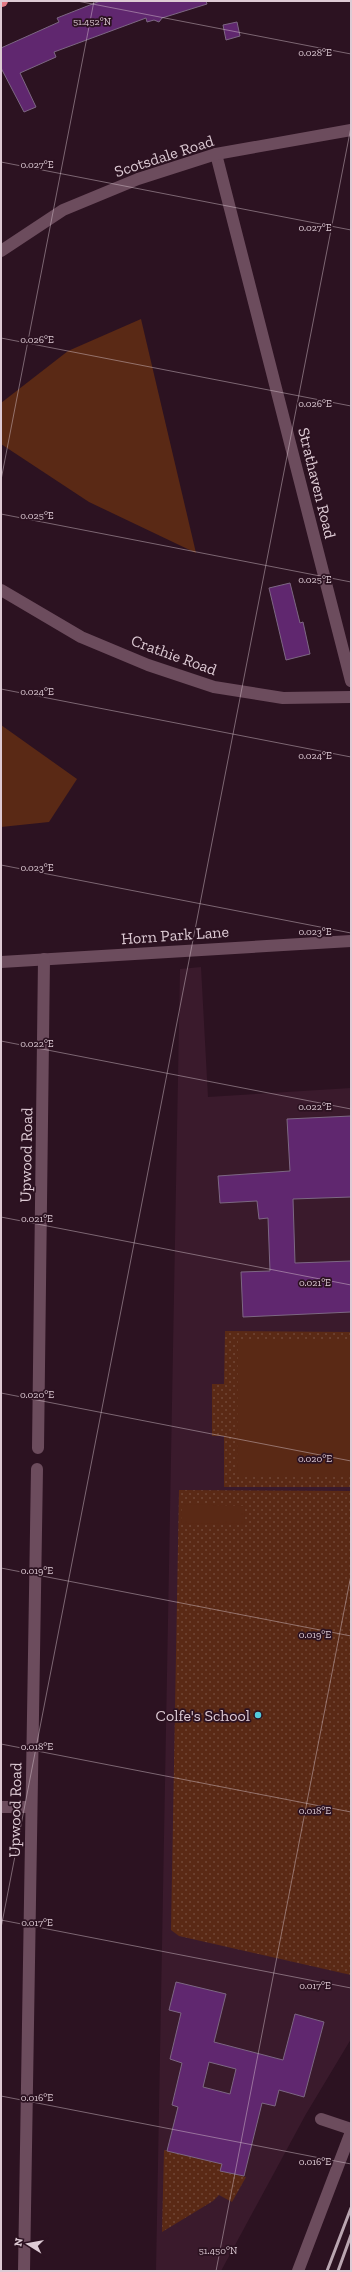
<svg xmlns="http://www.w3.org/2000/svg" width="352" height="2272" font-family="'Zilla Slab',serif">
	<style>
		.built { fill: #3a1a2c }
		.park { fill: url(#park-dots) }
		.garden { fill: #5a2915 }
		.building { fill: #60276f; stroke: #7d6783; fill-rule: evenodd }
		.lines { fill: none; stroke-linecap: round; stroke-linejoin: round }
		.minor { stroke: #6c4c5d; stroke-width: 12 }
		.highway { stroke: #e47985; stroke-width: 12 }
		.rail { stroke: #baa6b1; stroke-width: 3 }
		.ticks { fill: none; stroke: #decbd5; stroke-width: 1; stroke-opacity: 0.45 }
		.poi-dot { fill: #53cbdb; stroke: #2c1221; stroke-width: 1.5 }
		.labels { text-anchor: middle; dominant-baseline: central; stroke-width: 3.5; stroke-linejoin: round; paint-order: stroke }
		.street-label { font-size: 16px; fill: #decbd5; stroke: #2c1221 }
		.poi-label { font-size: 16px; fill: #decbd5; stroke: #2c1221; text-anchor: end }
		.ticks-label { font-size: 10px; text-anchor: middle; fill: #decbd5; stroke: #2c1221; stroke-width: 3.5; stroke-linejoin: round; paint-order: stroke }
	</style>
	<defs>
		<pattern id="park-dots" width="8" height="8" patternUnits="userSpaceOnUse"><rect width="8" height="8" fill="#5a2915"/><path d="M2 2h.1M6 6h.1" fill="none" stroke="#714736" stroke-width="1.8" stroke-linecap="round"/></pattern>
	</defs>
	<rect width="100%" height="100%" fill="#2c1221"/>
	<path class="built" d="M201,967l7,130 143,-9v951l-45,75 -85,157h-65l24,-1302z"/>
	<g class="park">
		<path d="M225,1331l126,1v155h-127v-51h-12v-52h12z"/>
		<path d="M179,1490l172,1v484l-172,-39 -8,-6z"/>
		<path d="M164,2150l58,14 -2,7 26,6 -14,25 -13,-7 -6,6 -51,31z"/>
	</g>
	<g class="garden">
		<path d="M141,319l55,234 -107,-51 -88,-58v-41l67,-52z"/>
		<path d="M1,725l76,54 -28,43 -48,5z"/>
		<path d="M238,1341h113v136h-114z"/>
		<path d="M182,1504l63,2 -1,18 -63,-1z"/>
	</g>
	<g class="building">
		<path d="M100,1h106l1,3 -45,14 -3,4 -5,-2 -7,2 -1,-4 -92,34 2,5 -36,16 16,34 -12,5 -23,-44v-20l58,-26 -2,-4z"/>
		<path d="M237,22l3,14 -14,4 -3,-15z"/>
		<path d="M290,583l10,40 3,-1 7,32 -24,6 -17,-72z"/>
		<path d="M351,1116v81l-58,2 2,64 56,-2v51l-108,5 -2,-45 29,-1 -2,-53 -9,1 -2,-18 -37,2 -2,-27 72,-5 -3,-52z"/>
		<path d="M176,1982l50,12 -12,48 69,18 12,-46 29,8 -20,75 -25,-7 -4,16 -13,-3 -18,73 -24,-5 2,-7 -55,-13 11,-44 -6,-2 10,-42 -12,-4 11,-46 -12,-3zM209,2062l27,7 -6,25 -27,-7z"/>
	</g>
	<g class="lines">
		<g class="minor">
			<path d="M216,154l135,527"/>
			<path d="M1,251l62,-41 75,-31 78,-25 135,-24"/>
			<path d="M1,590l80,47 67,28 66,22 69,11 68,-1"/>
			<path d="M1,962l350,-21"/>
			<path d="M38,1448l6,-489"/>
			<path d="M1,1807h30"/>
			<path d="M321,2119l30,10"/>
			<path d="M24,2271l13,-802"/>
			<path d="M298,2271l53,-139"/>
		</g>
		<path class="highway" d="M1,1h1"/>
		<g class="rail">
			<path d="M327,2271l24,-63"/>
			<path d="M338,2271l13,-36"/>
		</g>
	</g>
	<path class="ticks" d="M77,1l274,53M1,162l350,68M1,338l350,68M1,480l93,-479M1,514l350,68M1,689l350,68M1,865l350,68M1,1041l350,68M1,1217l350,68M1,1393l350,68M1,1568l350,68M1,1744l350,68M1,1920l350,68M1,1928l350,-1801M1,2096l350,68M216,2271l135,-696"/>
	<circle class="poi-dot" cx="258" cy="1715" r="4"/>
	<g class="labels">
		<g class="street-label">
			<text transform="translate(164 156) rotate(-18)">Scotsdale Road</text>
			<text transform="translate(317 483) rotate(76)">Strathaven Road</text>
			<text transform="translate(174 655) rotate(20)">Crathie Road</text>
			<text transform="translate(175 935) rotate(-4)">Horn Park Lane</text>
			<text transform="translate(26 1155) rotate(-89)">Upwood Road</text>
			<text transform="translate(15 1810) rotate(-89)">Upwood Road</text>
		</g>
		<g class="poi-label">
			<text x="250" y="1715">Colfe's School</text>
		</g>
	</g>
	<g class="ticks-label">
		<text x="92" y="25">51.452°N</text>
		<text x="315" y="56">0.028°E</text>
		<text x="37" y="168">0.027°E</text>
		<text x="315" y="231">0.027°E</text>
		<text x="37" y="343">0.026°E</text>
		<text x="315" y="407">0.026°E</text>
		<text x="37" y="519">0.025°E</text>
		<text x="315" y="583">0.025°E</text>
		<text x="37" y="695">0.024°E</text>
		<text x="315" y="759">0.024°E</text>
		<text x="37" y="871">0.023°E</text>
		<text x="315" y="935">0.023°E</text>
		<text x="37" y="1047">0.022°E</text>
		<text x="315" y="1110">0.022°E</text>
		<text x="37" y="1222">0.021°E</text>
		<text x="315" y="1286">0.021°E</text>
		<text x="37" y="1398">0.020°E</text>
		<text x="315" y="1462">0.020°E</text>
		<text x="37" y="1574">0.019°E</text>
		<text x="315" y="1638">0.019°E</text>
		<text x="37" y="1750">0.018°E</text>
		<text x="315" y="1814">0.018°E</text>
		<text x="37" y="1926">0.017°E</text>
		<text x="315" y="1989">0.017°E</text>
		<text x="37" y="2101">0.016°E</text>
		<text x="315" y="2165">0.016°E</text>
		<text x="218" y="2254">51.450°N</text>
	</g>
	<rect width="352" height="2272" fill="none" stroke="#decbd5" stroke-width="4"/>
	<g transform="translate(28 2244) rotate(281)" stroke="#2c1221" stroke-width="3" paint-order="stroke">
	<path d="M0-3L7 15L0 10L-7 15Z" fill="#decbd5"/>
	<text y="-6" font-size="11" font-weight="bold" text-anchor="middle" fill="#decbd5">N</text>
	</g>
</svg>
